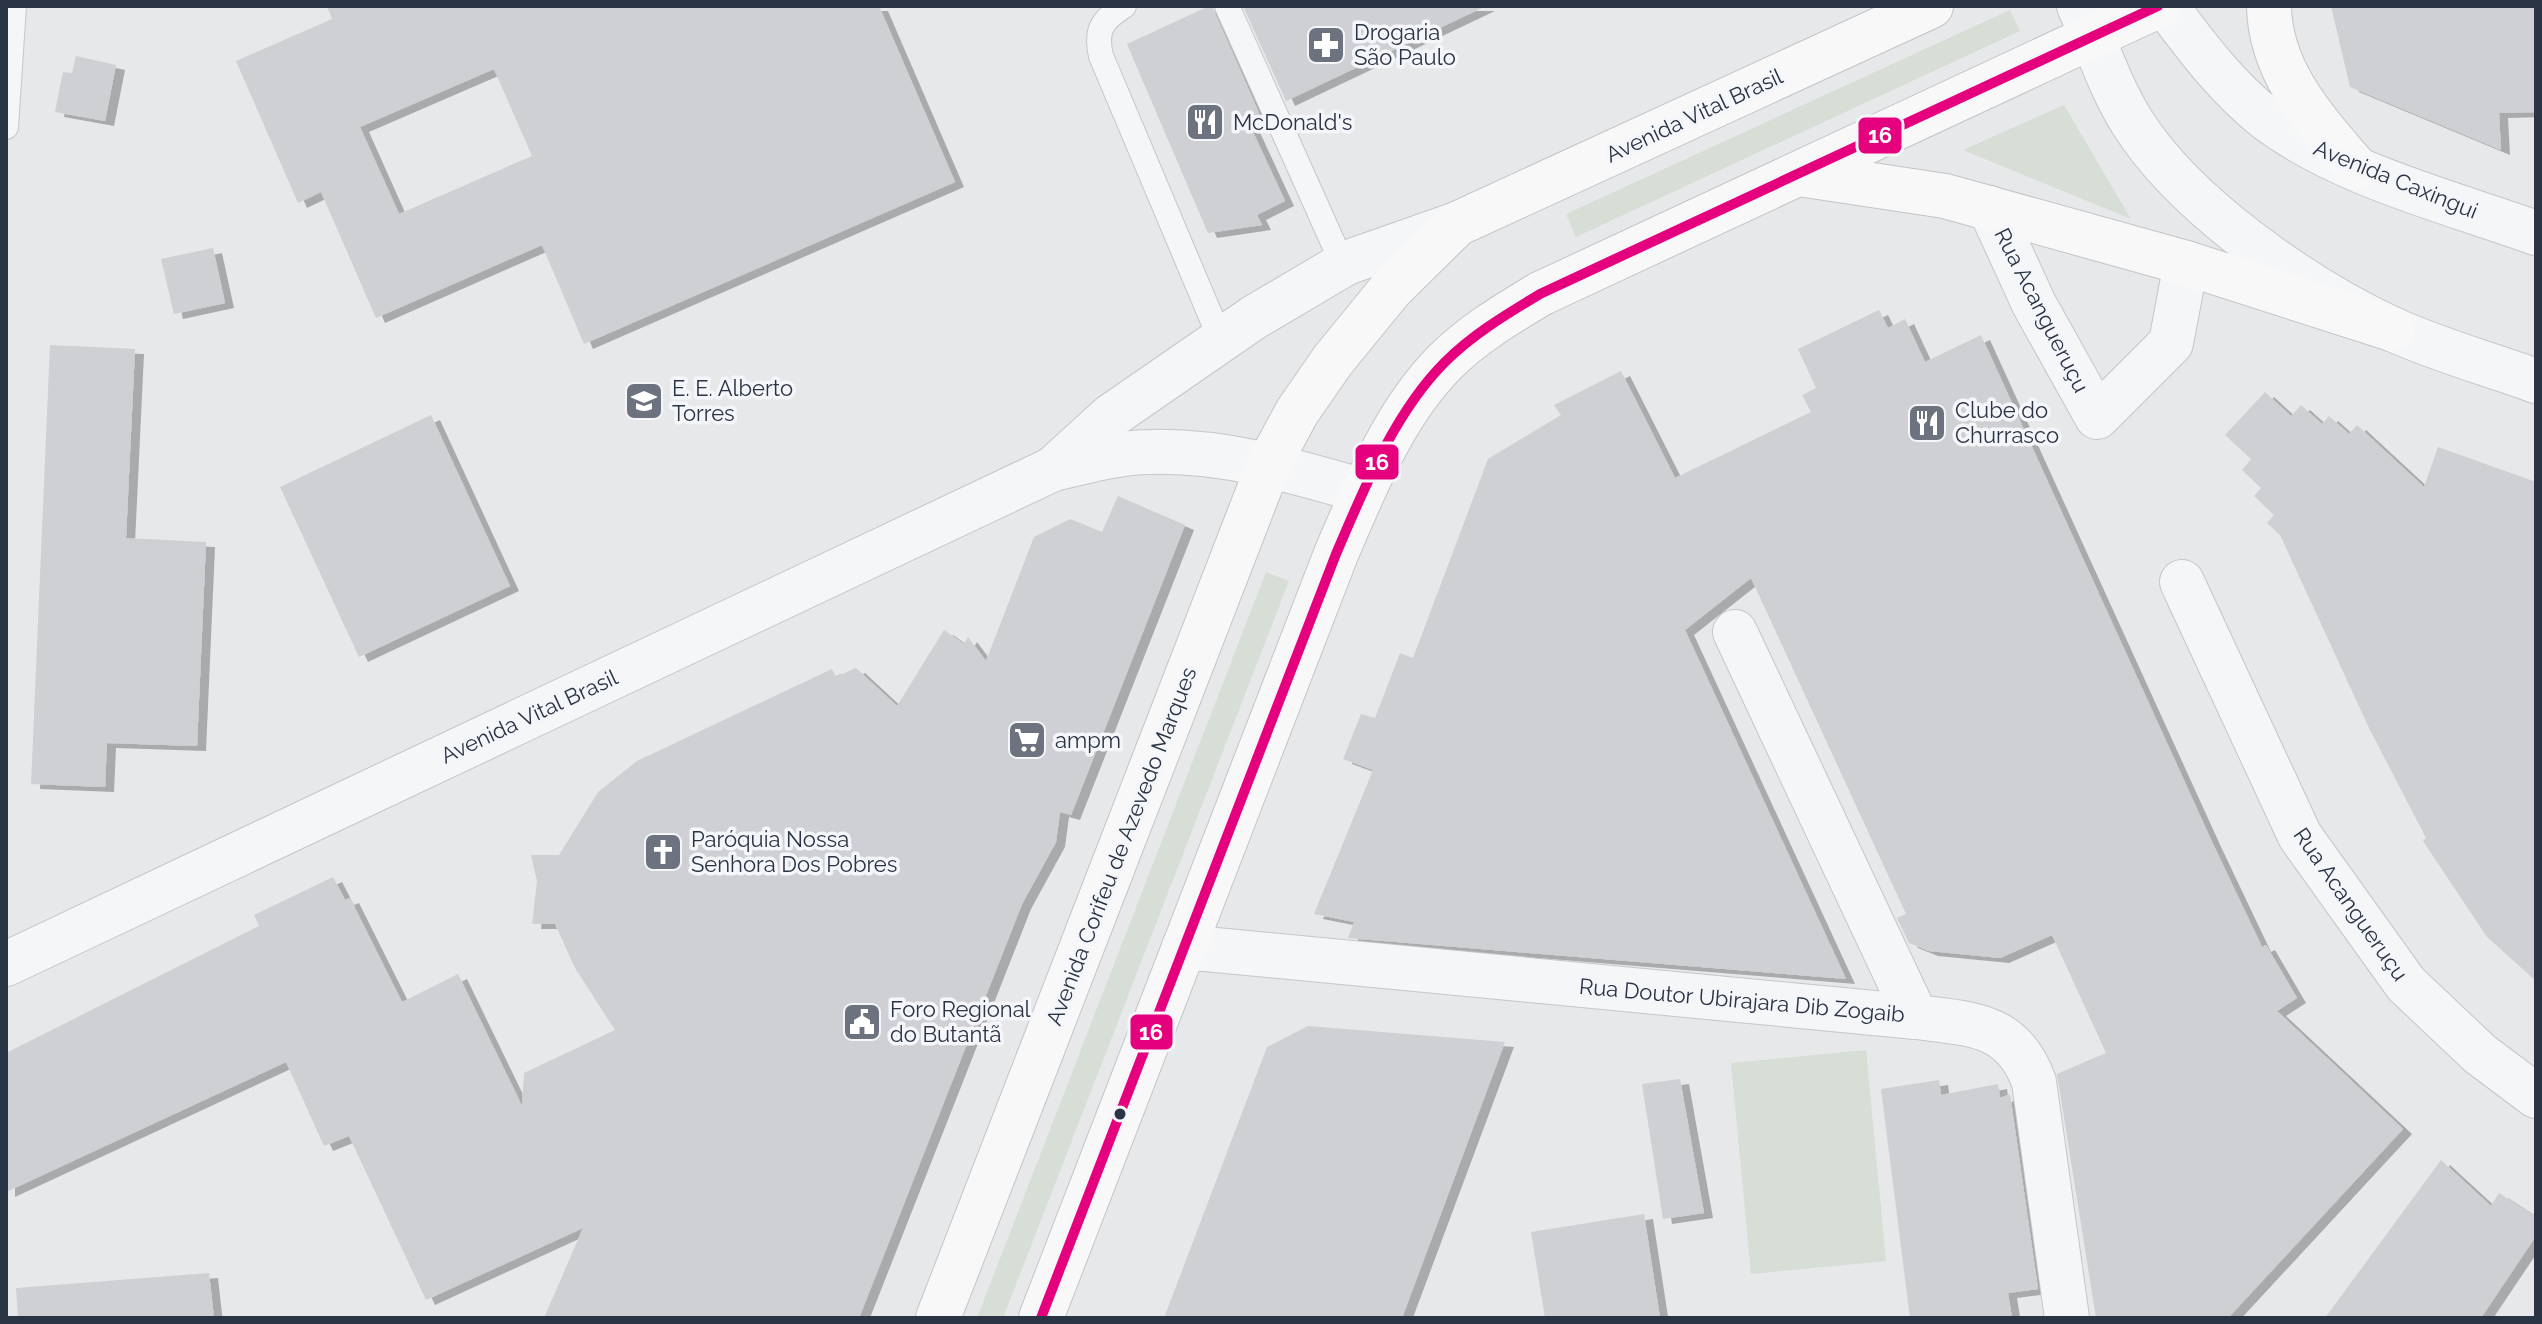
<svg xmlns="http://www.w3.org/2000/svg" width="2542" height="1324" font-family="Raleway,sans-serif">
	<style>
		.green { fill: #d6ded6 }
		.building { fill: #ced0d3; fill-rule: evenodd; filter: url(#shadow) }
		.lines { fill: none; stroke-linecap: round; stroke-linejoin: round }
		.service-casing { stroke: #c4c6c8; stroke-width: 26 }
		.minor-casing { stroke: #c4c6c8; stroke-width: 46 }
		.tertiary-casing { stroke: #c4c6c8; stroke-width: 46 }
		.primary-casing { stroke: #c2c5c8; stroke-width: 46 }
		.service { stroke: #f5f6f7; stroke-width: 24 }
		.minor { stroke: #f5f6f7; stroke-width: 44 }
		.tertiary { stroke: #f5f6f7; stroke-width: 44 }
		.primary { stroke: #f8f8f8; stroke-width: 44 }
		.bus-1-casing { stroke: #f4f6f9; stroke-width: 16 }
		.bus-1 { stroke: #e5007d; stroke-width: 10 }
		.bus-dot { fill: #2b3445; stroke: #f4f6f9; stroke-width: 3 }
		.labels { text-anchor: middle; dominant-baseline: central; stroke-width: 7; stroke-linejoin: round; paint-order: stroke }
		.poi-label { font-size: 22px; fill: #2b3445; stroke: #f4f6f9; text-anchor: start }
		.street-label { font-size: 22px; fill: #2b3445; stroke: #f4f6f9 }
		.line-badge { stroke: #f4f6f9; stroke-width: 3 }
		.badge-label { font-size: 22px; text-anchor: middle; font-weight: bold; fill: #fff }
	</style>
	<defs>
		<filter id="shadow"><feDropShadow dx="9" dy="5" stdDeviation="0" flood-color="#0004"/></filter>
	</defs>
	<rect width="100%" height="100%" fill="#e6e8ea"/>
	<g class="green">
		<path d="M2010,10l10,21 -444,206 -10,-23z"/>
		<path d="M2064,105l67,114 -168,-69z"/>
		<path d="M1266,572l23,9 -286,737h-26z"/>
		<path d="M1866,1050l20,211 -135,13 -20,-211z"/>
	</g>
	<g class="building">
		<path d="M327,6h552l76,176 -371,162 -42,-99 -166,73 -55,-126 -23,11 -62,-142 96,-42zM494,69l38,87 -133,58 -39,-87z"/>
		<path d="M1209,6h3l47,107 -12,6 38,82 -28,14 5,10 -54,8 -81,-189z"/>
		<path d="M1243,6h243l-200,95z"/>
		<path d="M2331,6h205v106l-37,1 2,37 -151,-63z"/>
		<path d="M76,56l40,9 -11,56 -50,-9 8,-40 9,1z"/>
		<path d="M213,248l12,55 -51,11 -13,-55z"/>
		<path d="M1879,310l9,18 17,-9 20,43 56,-27 232,509 49,103 4,-2 31,53 -20,13 126,118 -175,189h-132l-39,-244 49,-21 -54,-118 -52,23 -71,-7 -20,-8 -12,-25 9,-4 -155,-336 -66,52 161,349 -498,-41 6,-16 -40,-8 59,-144 -30,-11 18,-45 14,4 25,-65 13,5 75,-199 73,-44 -7,-10 67,-34 54,107 136,-66 -9,-17 14,-7 -18,-39z"/>
		<path d="M50,345l85,4 -9,189 80,4 -9,204 -90,-3 -2,44 -74,-3z"/>
		<path d="M2265,392l26,24 10,-11 21,19 7,-8 20,18 8,-9 67,62 14,-40 98,35v499l-49,-44 -64,-96 3,-3 -57,-110 -89,-193 -13,-12 7,-8 -20,-19 7,-8 -19,-18 9,-11 -26,-24z"/>
		<path d="M431,415l79,171 -151,71 -79,-170z"/>
		<path d="M1118,496l67,29 -114,290 -11,-3 -4,30 -34,62 -163,414h-315l39,-90 -157,72 -77,-164 -25,10 -38,-84 -280,130v-139l253,-127 -5,-11 79,-38 12,23 5,-2 52,104 56,-28 64,132 2,-33 91,-43 -40,-62 -20,-44h-23l5,-43 -6,-26h28l39,-63 39,-31 195,-92 4,8 20,-9 41,38 47,-76 20,14 4,-7 18,24 48,-124 36,-18 32,13z"/>
		<path d="M1308,1026l197,16 -103,276h-238l103,-271z"/>
		<path d="M1680,1079l24,134 -41,6 -21,-135z"/>
		<path d="M1939,1080l2,15 57,-11 2,14 10,-4 28,195 -30,4 4,25h-102l-29,-229z"/>
		<path d="M2441,1160l50,46 8,-13 37,24v19l-55,82h-156z"/>
		<path d="M1644,1214l16,104h-115l-14,-86z"/>
		<path d="M209,1273l5,45h-196l-2,-30z"/>
	</g>
	<g class="lines">
		<g class="service-casing">
			<g id="service">
				<path d="M1124,6c-22,14 -29,24 -23,50l119,282"/>
				<path d="M1227,6l116,259"/>
				<path d="M6,127l8,-121"/>
			</g>
		</g>
		<g class="minor-casing">
			<g id="minor">
				<path d="M1990,208l44,96 63,113 74,-74 15,-80"/>
				<path d="M1055,467l56,-51 142,-98 93,-55 111,-39"/>
				<path d="M2182,582l118,254 106,148 74,70 56,42"/>
				<path d="M1735,632l181,385"/>
				<path d="M1184,947l732,70c55,7 97,6 118,65l33,236"/>
				<path d="M6,964l1047,-495c32,-7 65,-17 98,-17 73,-2 143,19 212,39"/>
			</g>
		</g>
		<g class="tertiary-casing">
			<g id="tertiary">
				<path d="M2079,6c19,41 29,77 53,116 52,83 172,166 260,207 46,21 97,35 144,52"/>
				<path d="M2166,6c30,40 61,82 101,113 74,56 183,83 269,114"/>
			</g>
		</g>
		<g class="primary-casing">
			<g id="primary">
				<path d="M2269,6c1,66 46,114 86,161"/>
				<path d="M1799,174l146,22 241,67 206,66"/>
				<path d="M938,1318l331,-854 28,-52 36,-52 58,-71 66,-65 474,-218"/>
				<path d="M1041,1318l295,-764c28,-65 58,-141 109,-192 28,-28 62,-48 95,-68l618,-288"/>
			</g>
		</g>
		<use href="#service" class="service"/>
		<use href="#minor" class="minor"/>
		<use href="#tertiary" class="tertiary"/>
		<use href="#primary" class="primary"/>
		<g class="bus-1-casing">
			<path id="bus-1" d="M1041,1318l295,-764c28,-65 58,-141 109,-192 28,-28 62,-48 95,-68l618,-288"/>
		</g>
		<use href="#bus-1" class="bus-1"/>
	</g>
	<defs>
		<g id="pharmacy-square" transform="scale(2)"><rect x="-9" y="-9" width="18" height="18" rx="4" fill="#6c737f" stroke="#f4f6f9"/><path d="M-2-6h4v4h4v4h-4v4h-4v-4h-4v-4h4Z" fill="#fff"/></g>
		<g id="restaurant-square" transform="scale(2)"><rect x="-9" y="-9" width="18" height="18" rx="4" fill="#6c737f" stroke="#f4f6f9"/><path d="M-5-6h1v4h1v-4h1v4h1v-4h1v5L-1.5 .5V6h-2V.5L-5-1ZM5-6V6H3V1.5H1.5Q1.5-4 5-6Z" fill="#fff"/></g>
		<g id="school-square" transform="scale(2)"><rect x="-9" y="-9" width="18" height="18" rx="4" fill="#6c737f" stroke="#f4f6f9"/><path d="M0-5L7-2L0 1L-7-2ZM-4 1L0 2.5L4 1V4Q0 6-4 4Z" fill="#fff"/></g>
		<g id="supermarket-square" transform="scale(2)"><rect x="-9" y="-9" width="18" height="18" rx="4" fill="#6c737f" stroke="#f4f6f9"/><path d="M-6-5.5h2.5l.6 2H6L4.5 2H-2.5L-4.4-4H-6ZM-1.5 3.2a1.3 1.3 0 1 0 .1 0ZM3 3.2a1.3 1.3 0 1 0 .1 0Z" fill="#fff"/></g>
		<g id="church-square" transform="scale(2)"><rect x="-9" y="-9" width="18" height="18" rx="4" fill="#6c737f" stroke="#f4f6f9"/><path d="M-1.2-6h2.4v3.5h3.3v2.4h-3.3V6h-2.4V-.1h-3.3v-2.4h3.3Z" fill="#fff"/></g>
		<g id="civic-square" transform="scale(2)"><rect x="-9" y="-9" width="18" height="18" rx="4" fill="#6c737f" stroke="#f4f6f9"/><path d="M-.6-6.5H3V-4.5H.6V-3L4-1V1h2V6H-6V1h2V-1L-.6-3ZM-1.2 2.5V6h2.4V2.5Z" fill="#fff"/></g>
	</defs>
	<g fill-rule="evenodd">
		<use href="#pharmacy-square" x="1326" y="45"/>
		<use href="#restaurant-square" x="1205" y="122"/>
		<use href="#school-square" x="644" y="401"/>
		<use href="#restaurant-square" x="1927" y="423"/>
		<use href="#supermarket-square" x="1027" y="740"/>
		<use href="#church-square" x="663" y="852"/>
		<use href="#civic-square" x="862" y="1022"/>
	</g>
	<circle class="bus-dot" cx="1120" cy="1114" r="7"/>
	<g class="labels">
		<g class="poi-label">
			<text x="1354" y="32">Drogaria<tspan x="1354" dy="25">São Paulo</tspan></text>
			<text x="1233" y="122">McDonald's</text>
			<text x="672" y="388">E. E. Alberto<tspan x="672" dy="25">Torres</tspan></text>
			<text x="1955" y="410">Clube do<tspan x="1955" dy="25">Churrasco</tspan></text>
			<text x="1055" y="740">ampm</text>
			<text x="691" y="839">Paróquia Nossa<tspan x="691" dy="25">Senhora Dos Pobres</tspan></text>
			<text x="890" y="1009">Foro Regional<tspan x="890" dy="25">do Butantã</tspan></text>
		</g>
		<g class="street-label">
			<text transform="translate(1694 115) rotate(-25)">Avenida Vital Brasil</text>
			<text transform="translate(2396 179) rotate(22)">Avenida Caxingui</text>
			<text transform="translate(2042 310) rotate(63)">Rua Acangueruçu</text>
			<text transform="translate(529 716) rotate(-25)">Avenida Vital Brasil</text>
			<text transform="translate(1121 846) rotate(-69)">Avenida Corifeu de Azevedo Marques</text>
			<text transform="translate(2351 904) rotate(55)">Rua Acangueruçu</text>
			<text transform="translate(1742 1000) rotate(5)">Rua Doutor Ubirajara Dib Zogaib</text>
		</g>
	</g>
	<g class="line-badge">
		<rect x="1857" y="116" width="46" height="39" rx="8" fill="#e5007d"/>
		<rect x="1354" y="443" width="46" height="38" rx="8" fill="#e5007d"/>
		<rect x="1129" y="1013" width="45" height="38" rx="8" fill="#e5007d"/>
	</g>
	<g class="badge-label">
		<text x="1880" y="143">16</text>
		<text x="1377" y="470">16</text>
		<text x="1151" y="1040">16</text>
	</g>
	<rect width="2542" height="1324" fill="none" stroke="#2b3445" stroke-width="16"/>
</svg>
